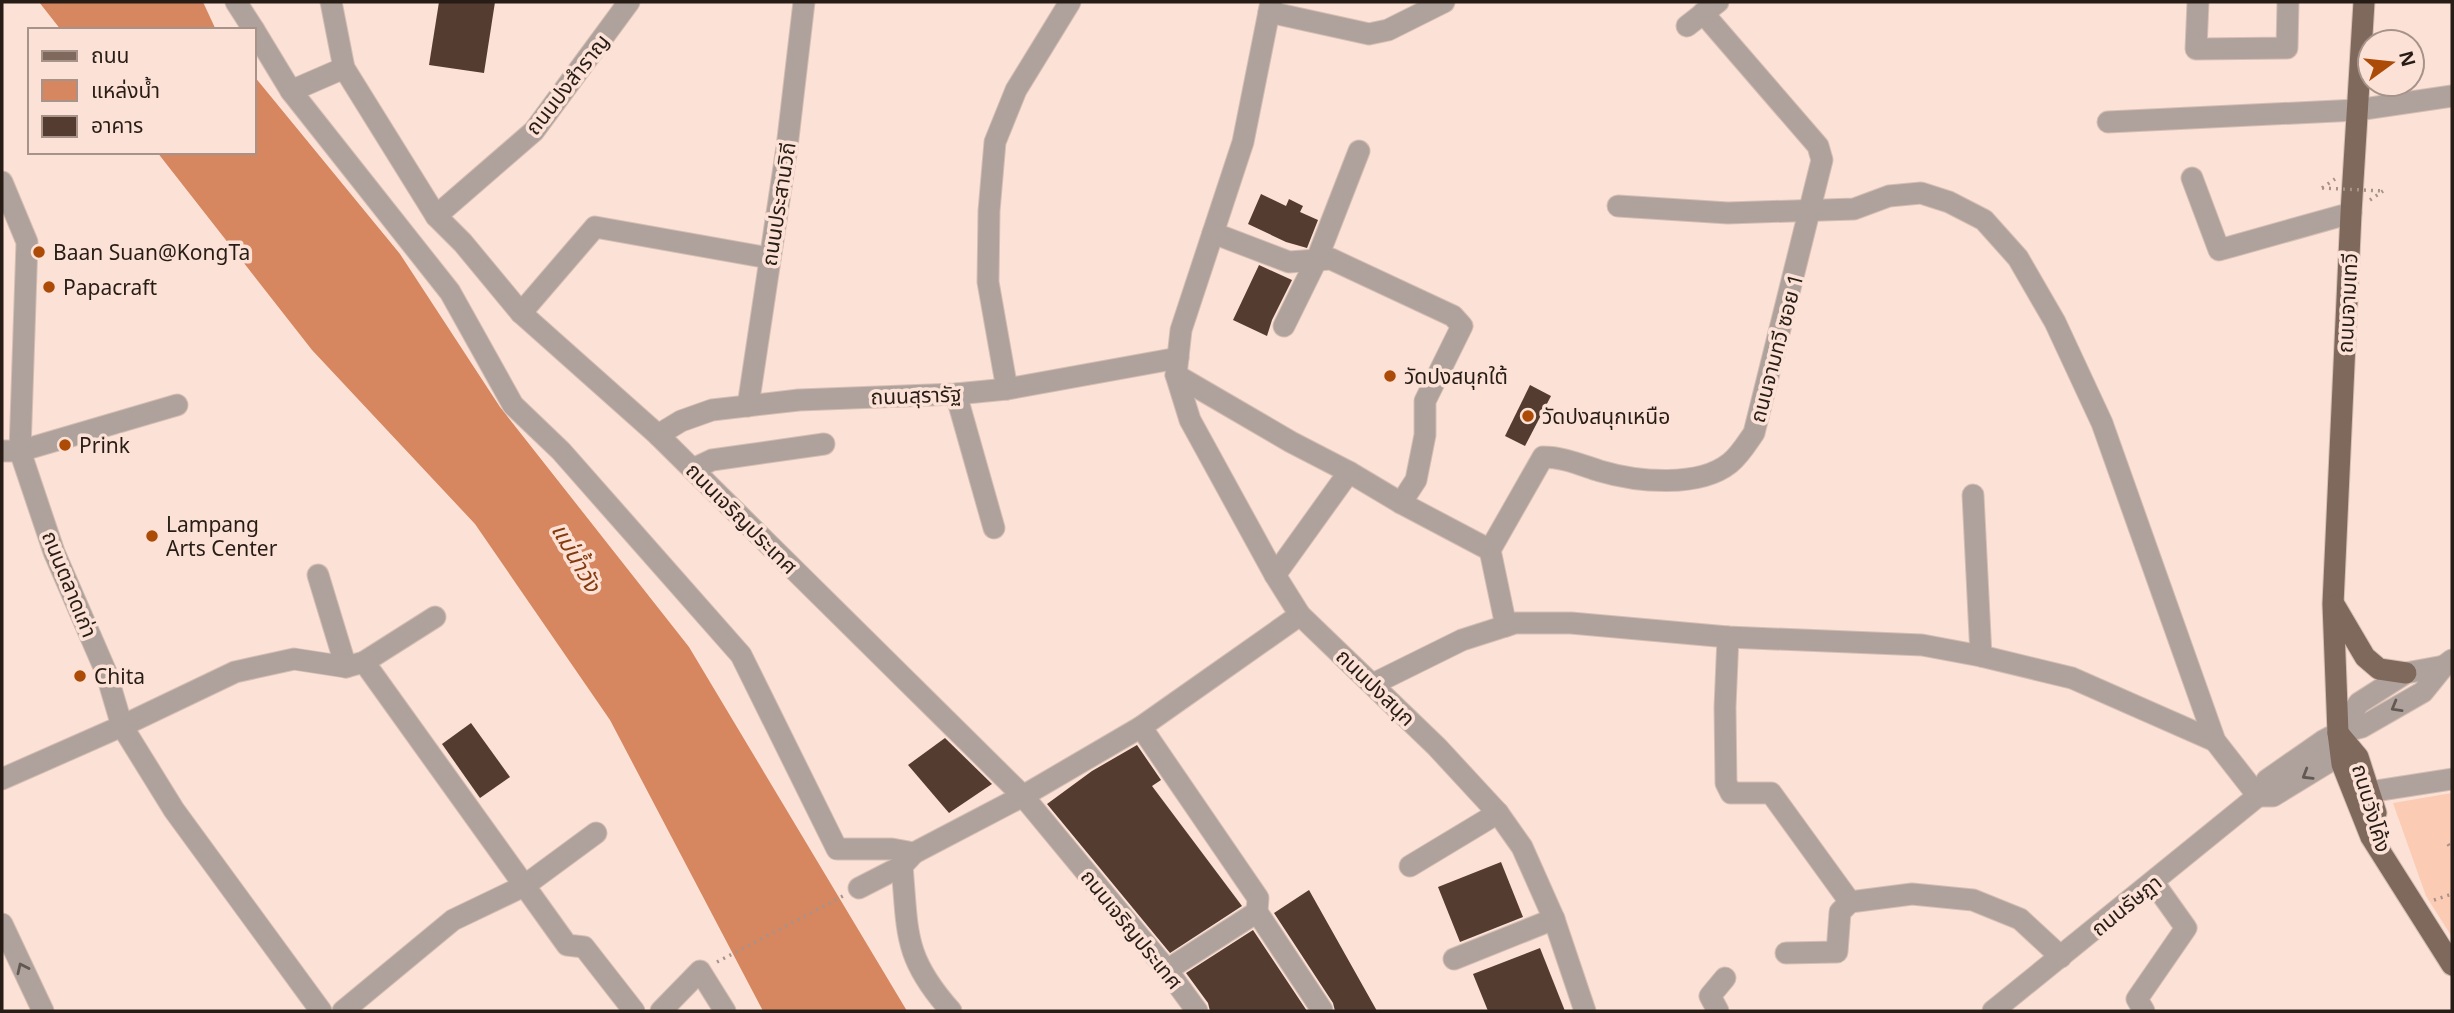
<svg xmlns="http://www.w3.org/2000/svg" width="2454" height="1013" font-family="'Noto Sans','Noto Sans Thai',sans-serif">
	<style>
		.green { fill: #fbcbb4 }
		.water { fill: #d6875f }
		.building { fill: #553c30 }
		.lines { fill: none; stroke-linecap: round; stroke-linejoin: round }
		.minor-casing { stroke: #d6beb3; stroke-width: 23 }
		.major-casing { stroke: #d6beb3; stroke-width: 23 }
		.path { stroke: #a79389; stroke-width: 3.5; stroke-dasharray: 2 5; stroke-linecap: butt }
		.minor { stroke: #afa29c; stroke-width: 21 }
		.major { stroke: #7f685c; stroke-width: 21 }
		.path-bridge { stroke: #a79389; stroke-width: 3.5; stroke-dasharray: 2 5; stroke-linecap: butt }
		.oneway { stroke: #645852 }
		.poi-dot { fill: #ac4b07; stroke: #fce2d6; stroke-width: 2.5 }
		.labels { text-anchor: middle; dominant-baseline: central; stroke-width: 7; stroke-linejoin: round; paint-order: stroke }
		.street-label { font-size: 21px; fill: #271c16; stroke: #fce2d6 }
		.poi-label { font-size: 21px; fill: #271c16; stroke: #fce2d6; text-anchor: start }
		.water-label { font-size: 23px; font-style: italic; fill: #833a0d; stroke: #fce2d6 }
	</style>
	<rect width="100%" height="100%" fill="#fce2d6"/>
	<path class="green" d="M2452,793v144l-26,-41 -33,-93z"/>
	<g class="water">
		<path d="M39,2h164l13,28h-155z"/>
		<path d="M254,76l146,178 100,153 189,240 218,364h-144l-153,-291 -135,-196 -163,-174 -155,-198h97z"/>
	</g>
	<g class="building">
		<path d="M439,2h56l-11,71 -55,-8z"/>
		<path d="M1261,194l25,12 3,-7 14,7 -3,6 18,8 -11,28 -21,-6 -38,-18z"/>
		<path d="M1259,265l33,15 -20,40 -5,16 -34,-16z"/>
		<path d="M1530,385l21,11 -26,50 -20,-10z"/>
		<path d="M471,723l39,54 -30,21 -38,-54z"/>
		<path d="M945,738l47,46 -43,29 -41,-48z"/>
		<path d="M1137,745l24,35 -9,6 90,120 -72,47 -123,-149 45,-33z"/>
		<path d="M1501,862l22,55 -63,25 -22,-55z"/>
		<path d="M1309,890l68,121h-42l-2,-8 -59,-90z"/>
		<path d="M1253,930l54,81h-97l-2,-8 -22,-30z"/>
		<path d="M1540,948l25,63h-77l-15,-37z"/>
	</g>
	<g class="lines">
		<g class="minor-casing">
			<g id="minor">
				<path d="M236,2l18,28"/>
				<path d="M331,2l13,66 92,148 27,27 58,70 137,122 365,361 144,174 30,41"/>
				<path d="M1271,2l-28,140 -62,188 -5,45 14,45 85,155 25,40 137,132 61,66 24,34 32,72 31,92"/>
				<path d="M2198,2l-2,47 91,-1 1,-46"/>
				<path d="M1269,12l100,22 19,-4 56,-28"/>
				<path d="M1687,26l31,-24"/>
				<path d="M254,30l37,61"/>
				<path d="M344,68l-53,23 159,201 63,113 48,46 180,204 96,194h55l22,4"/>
				<path d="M2108,122l249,-12 95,-14"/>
				<path d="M2192,178l27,72 132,-37"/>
				<path d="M2,182l25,60 -7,209 34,101 52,120 16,54 52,84 147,201"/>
				<path d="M1618,206l110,7 126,-4 35,-13 32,-3 28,9 35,18 34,38 37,64 47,101 113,318 43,55"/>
				<path d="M436,216l98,-85 95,-129"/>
				<path d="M1213,233l76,29 42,-3 122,57 9,10 -37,75v34l-9,45 -15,23"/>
				<path d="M521,313l74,-86 174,31"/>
				<path d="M1284,326l33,-67 42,-108"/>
				<path d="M1176,375l115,67 58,30 52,31 89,47"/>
				<path d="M1007,389l-19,-107 1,-71 6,-69 21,-52 54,-88"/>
				<path d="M956,394l38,134"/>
				<path d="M748,406l39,-259 17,-145"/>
				<path d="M658,435l23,-14 31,-11 87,-10 157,-6 51,-5 171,-31"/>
				<path d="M2,451h18l157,-46"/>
				<path d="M693,469l19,-9 112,-16"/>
				<path d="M1973,495l8,161"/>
				<path d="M1490,550l53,-93c20,0 38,8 57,14 37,11 99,17 130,-8 10,-8 17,-20 24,-30l68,-273 -4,-14 -115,-133"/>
				<path d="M1490,550l16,76"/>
				<path d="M318,575l28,92"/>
				<path d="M1275,575l74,-103"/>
				<path d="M1728,637l-3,70 1,76 5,10h40l79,109 62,-8 61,6 47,19 41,38"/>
				<path d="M364,662l203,283 17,2 50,64"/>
				<path d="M1373,684l89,-44 53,-17h56l157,14 194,8 59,11 91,22 143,63"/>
				<path d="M1141,727l117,171 -1,14 65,98"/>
				<path d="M2,779l120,-53 113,-54 59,-13 52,8 18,-5 71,-45"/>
				<path d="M2369,792l83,-13"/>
				<path d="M2258,796h15l54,-33 11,-30 21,-30 47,-30 38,-7"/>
				<path d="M902,866c6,67 1,91 49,145"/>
				<path d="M1410,866l88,-53"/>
				<path d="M859,888l43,-22 12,-13 109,-57 118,-69 159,-112"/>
				<path d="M2,924l41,87"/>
				<path d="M1786,953l51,-1 3,-40 10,-10"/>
				<path d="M1454,959l100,-40"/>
				<path d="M1167,970l90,-58"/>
				<path d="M343,1011l110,-91 71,-34 72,-53"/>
				<path d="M661,1011l39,-40 25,40"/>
				<path d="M1718,1011l-8,-15 15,-18"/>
				<path d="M1993,1011l265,-215 9,-16 56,-39 15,-8 24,-6 61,-35 21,-26 8,-6"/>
				<path d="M2144,1011l-7,-12 49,-71 -32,-45"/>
			</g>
		</g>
		<g class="major-casing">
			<g id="major">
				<path d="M2364,2l-13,211 -18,391 5,129 4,31 29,73 81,128"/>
				<path d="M2335,606l30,51 14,12 27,4"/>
				<path d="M2338,733l20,24 18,56"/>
			</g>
		</g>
		<g class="path">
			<path d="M2322,188l13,-9"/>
			<path d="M2370,200l13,-9"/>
			<path d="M2448,844l4,6"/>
			<path d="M2434,900l18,-6"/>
			<path d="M717,962l126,-66"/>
		</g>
		<use href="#minor" class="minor"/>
		<use href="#major" class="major"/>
		<path class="path-bridge" d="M2322,188l61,3"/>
	</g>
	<defs><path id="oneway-chevron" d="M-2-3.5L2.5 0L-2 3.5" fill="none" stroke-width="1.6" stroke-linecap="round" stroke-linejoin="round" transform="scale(1.75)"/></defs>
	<g class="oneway">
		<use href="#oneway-chevron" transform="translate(2396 707) rotate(150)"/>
		<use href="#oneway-chevron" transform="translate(2307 775) rotate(149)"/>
		<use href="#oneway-chevron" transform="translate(22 968) rotate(-115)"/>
	</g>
	<g class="poi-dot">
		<circle cx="39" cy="252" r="7"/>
		<circle cx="49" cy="287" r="7"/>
		<circle cx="1390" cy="376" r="7"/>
		<circle cx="1528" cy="416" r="7"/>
		<circle cx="65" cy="445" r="7"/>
		<circle cx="152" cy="536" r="7"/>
		<circle cx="80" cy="676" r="7"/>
	</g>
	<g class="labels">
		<g class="street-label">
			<text transform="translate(567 84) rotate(-52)">ถนนปงสำราญ</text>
			<text transform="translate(778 204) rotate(-81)">ถนนประสานวิถี</text>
			<text transform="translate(2347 303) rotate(-87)">ถนนจามเทวี</text>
			<text transform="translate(1776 348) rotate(-75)">ถนนจามทวี ซอย 1</text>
			<text transform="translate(916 395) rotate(-2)">ถนนสุรารัฐ</text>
			<text transform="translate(742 518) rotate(45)">ถนนเจริญประเทศ</text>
			<text transform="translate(70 584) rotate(68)">ถนนตลาดเก่า</text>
			<text transform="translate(1376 687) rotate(44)">ถนนปงสนุก</text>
			<text transform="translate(2372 808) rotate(74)">ถนนวังโค้ง</text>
			<text transform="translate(2126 905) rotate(-39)">ถนนรัษฎา</text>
			<text transform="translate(1132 929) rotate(51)">ถนนเจริญประเทศ</text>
		</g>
		<g class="poi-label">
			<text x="53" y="252">Baan Suan@KongTa</text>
			<text x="63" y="287">Papacraft</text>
			<text x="1404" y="376">วัดปงสนุกใต้</text>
			<text x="1542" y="416">วัดปงสนุกเหนือ</text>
			<text x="79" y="445">Prink</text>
			<text x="166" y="524">Lampang<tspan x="166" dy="24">Arts Center</tspan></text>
			<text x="94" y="676">Chita</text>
		</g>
		<g class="water-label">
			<text transform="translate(577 557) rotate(60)">แม่น้ำวัง</text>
		</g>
	</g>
	<rect width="2454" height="1013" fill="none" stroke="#271c16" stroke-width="7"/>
	<rect x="28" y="28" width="228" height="126" fill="#fce2d6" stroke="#a79389" stroke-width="2"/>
	<rect x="42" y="51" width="35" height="10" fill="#7f685c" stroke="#a79389" stroke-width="2"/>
	<text x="91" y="63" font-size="21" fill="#271c16">ถนน</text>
	<rect x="42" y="80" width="35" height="21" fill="#d6875f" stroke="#a79389" stroke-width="2"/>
	<text x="91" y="98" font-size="21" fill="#271c16">แหล่งน้ำ</text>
	<rect x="42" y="116" width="35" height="21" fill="#553c30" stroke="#a79389" stroke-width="2"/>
	<text x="91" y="133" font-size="21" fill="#271c16">อาคาร</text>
	<g transform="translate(2391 63) rotate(75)"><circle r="33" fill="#fce2d6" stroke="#a79389" stroke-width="2"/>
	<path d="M0-5L12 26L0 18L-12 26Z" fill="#ac4b07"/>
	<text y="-10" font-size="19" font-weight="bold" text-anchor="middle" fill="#271c16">N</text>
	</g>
</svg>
